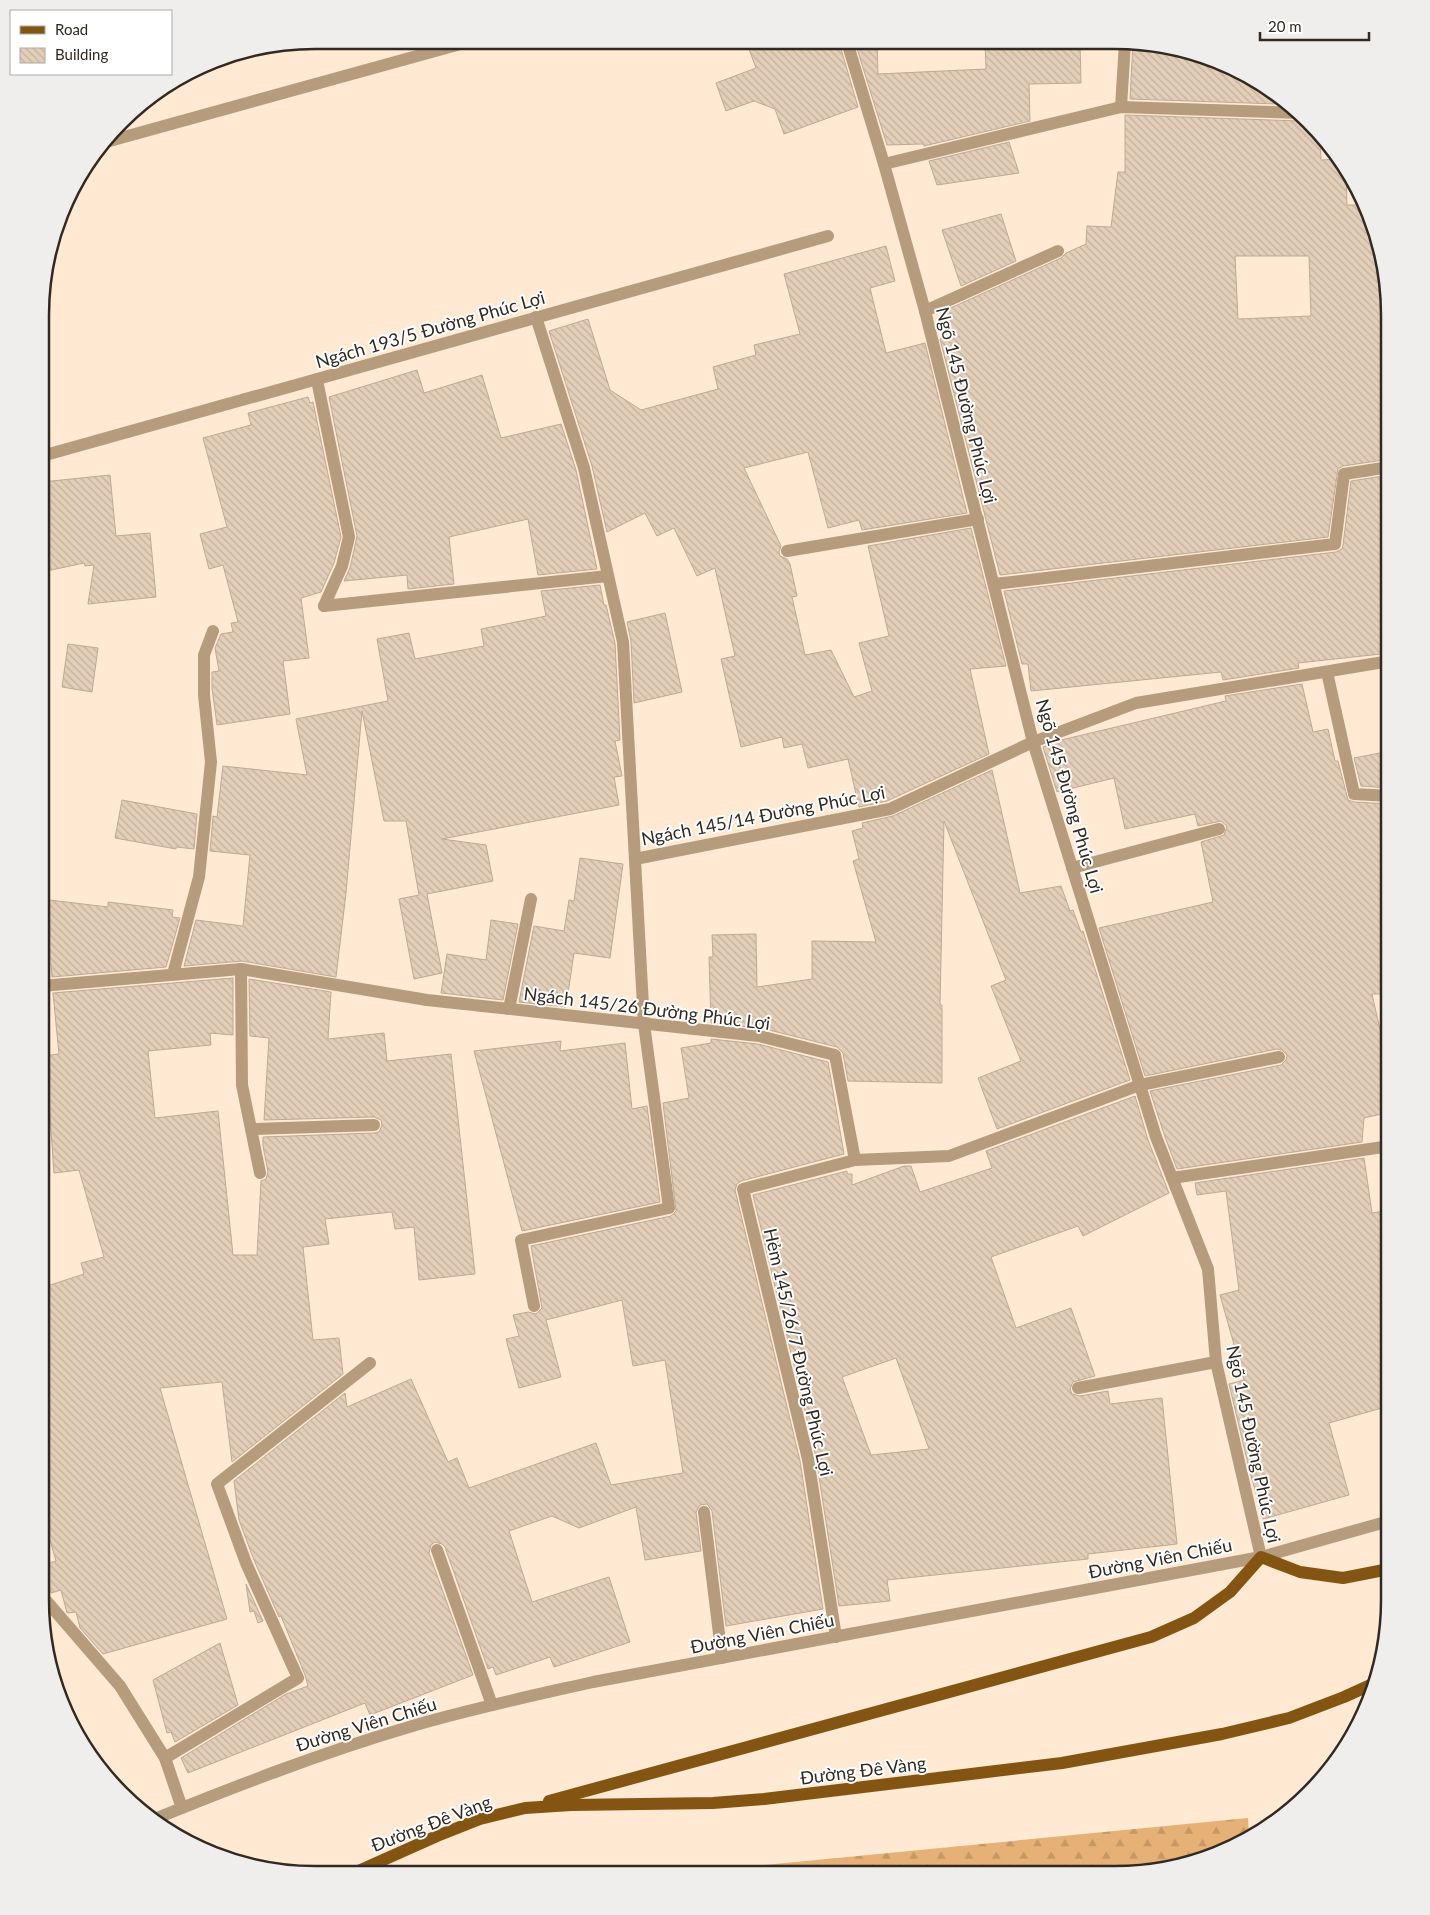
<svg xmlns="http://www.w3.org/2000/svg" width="1430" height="1915" font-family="Lato,sans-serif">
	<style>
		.forest { fill: url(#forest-firs) }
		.building { fill: url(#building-back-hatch); stroke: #beaa94; fill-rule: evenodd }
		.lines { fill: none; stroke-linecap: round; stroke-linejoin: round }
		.minor { stroke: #b69b7d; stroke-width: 12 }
		.major { stroke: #845512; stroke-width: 12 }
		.labels { text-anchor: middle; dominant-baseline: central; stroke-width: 4; stroke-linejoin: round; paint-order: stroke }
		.street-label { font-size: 18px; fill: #322a22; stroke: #fff }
		.rim { fill: none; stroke: #322a22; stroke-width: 2.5 }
	</style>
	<defs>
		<pattern id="forest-firs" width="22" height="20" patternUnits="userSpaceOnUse" patternTransform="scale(1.25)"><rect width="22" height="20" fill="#e5b176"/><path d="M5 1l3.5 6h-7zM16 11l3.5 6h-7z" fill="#c59866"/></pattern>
		<pattern id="building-back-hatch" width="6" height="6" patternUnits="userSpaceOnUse" patternTransform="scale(1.25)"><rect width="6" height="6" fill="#e3ceb8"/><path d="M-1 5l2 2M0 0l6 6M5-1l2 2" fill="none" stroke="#c3b19e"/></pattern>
	</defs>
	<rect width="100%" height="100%" fill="#ffe9d2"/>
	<path class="forest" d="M1248,1818l1,20c-41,27 -87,31 -134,37l-442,-1z"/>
	<g class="building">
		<path d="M746,41l93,1 19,65 -74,27 -9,-25 -21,-8 -28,10 -10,-28 40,-15z"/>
		<path d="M855,42h22l1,32 108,-5 -1,-27h95l1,41 -52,1 1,37 -106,25 -1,-2 -36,1z"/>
		<path d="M1133,42h18l69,19 57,33v10l-147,-5z"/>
		<path d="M1125,115l175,6 6,-2 14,14 1,27 18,-1 7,11 1,35h19l14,36 3,126 7,-1v93l-47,7 -5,3 -10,68 -328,38 -60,-236 10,-3 -6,-25 117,-53 5,-5 20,-9 1,-18 24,1 7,-55h7zM1235,256h74l2,60 -73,3z"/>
		<path d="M1009,142l10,31 -82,12 -8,-24z"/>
		<path d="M1001,214l15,47 -55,25 -19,-56z"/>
		<path d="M886,246l9,35 -25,7 16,65 39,-10 42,170 -105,17 -3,-10 -31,8 -20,-76 -64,16 37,78 -2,6 1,4 7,3 3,5 7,32 -5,1 13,58 26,-5 23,47 18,-6 -13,-48 30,-7 -21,-90 103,-18 35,138 -36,3 19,85 -102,47 -28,6 -11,-48 -40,9 -6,-24 -18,4 -2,-11 -41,10 -20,-88 14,-3 -20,-88 -18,8 -23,-48 -17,8 -12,-23 -38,19 -15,-66 -43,-135 39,-12 22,71 31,20 77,-21 -5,-22 43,-12 -2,-10 46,-11 -16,-60z"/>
		<path d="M417,370l7,23 58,-18 19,63 60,-14 15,46 21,99 -59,6 -10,-56 -79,18 5,47 -46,5 -1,-14 -63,6 6,-13 7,-32 -28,-139z"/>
		<path d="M308,397l2,6 3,-1 28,135 -7,26 -13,29 -20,6 8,60 -26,3 7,53 -73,11 -5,-37v-16l7,-1 -4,-23 6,-14 12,-2 -2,-9 7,-1 -15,-57 -14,4 -9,-35 27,-7 -24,-89 48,-13 -3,-12z"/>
		<path d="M110,475l6,61 34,-3 6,64 -68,7 6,-39 -9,1 -1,-3 -42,9v-90z"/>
		<path d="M1390,475v178l-92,10 1,5 -76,12 -2,-8 -190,19 -3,-27h-6l-18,-73 332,-39 6,-3 1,-4 8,-64z"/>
		<path d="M600,585l4,20h2l9,38 5,97 -5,1 7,35 -8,1 5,28 -177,34 44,6 7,36 -66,13 15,79 -28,6 -15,-80 20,-4 -13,-74h-22l-22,-110 -16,182 -10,84 -94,-16 -58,5 12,-46 47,6 7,-71 -40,-4 3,-35 4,1 6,-51 84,9 -11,-56 92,-18 -11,-62 32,-6 6,26 69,-13 -3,-17 65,-13 -5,-25z"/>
		<path d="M665,613l17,79 -48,11 -3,-62 -4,-19z"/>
		<path d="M68,644l30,4 -6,44 -30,-5z"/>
		<path d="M1302,684l11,48 15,-3 7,32h3l10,39 6,2 36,2v190h-18l18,80v38l-26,6 -2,24 -185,27 -13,-35 -14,-43 131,-26 5,-5 1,-5 -5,-5 -5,-1 -132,27 -46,-148 114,-26 -12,-60 23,-7 3,-9 -6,-5 -23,5 -3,-12 -70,15 -11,-51 -57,14 -14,-45 18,-7 165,-39 -1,-5z"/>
		<path d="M1390,751v37l-29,-2 -7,-28z"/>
		<path d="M992,770l28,123 41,-7 9,25 3,-1 8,22 2,-1 47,149 -133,49 -19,-51 43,-17 -30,-75 15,-6 -62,-159 -4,184h2v78l-94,-2 -5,-28 -6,-6 -76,-19 -50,-5 -2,-66h4l-1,-22 44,-1 1,53 55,-8v-38l64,1 -23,-81 6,-2 -7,-28 11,-3 -1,-5 31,-7z"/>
		<path d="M122,800l75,14 -3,35 -18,-2v2l-61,-11z"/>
		<path d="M580,858l43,6 -13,94 -36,-5 -8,54 -47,-5 15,-76 30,5 5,-31 5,1z"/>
		<path d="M41,899l67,8v-5l65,8 -1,7 8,1 -14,49 -114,10 -1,-13 -10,-2z"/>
		<path d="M491,920l27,4 -15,76 -62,-7 6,-39 39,6z"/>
		<path d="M233,978v57l-23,-2 1,12 -63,6 7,67 63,-7 15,144h24l4,-74 5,-2 2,-7 -5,-26v-9l111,-4 5,-1 3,-7 -1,-5 -7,-3 -110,3 5,-82 -19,-2 -1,-57 82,13 -3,47 56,-6 3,28 64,-7 24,220 -56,6 -5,-53 -19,2 -3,-17 -67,7 4,25 -26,3 10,93 26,-2 4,36 -111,88 -10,-80 -62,6 67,231 -124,35 -23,-26 -4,-16 -9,1 -6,-23 -10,3 -8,-28 13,-4 -16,-56 1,-217 43,-14 -3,-11 23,-6 -25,-87 -25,3 -5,-71 -3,-6 -4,-40 17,-2 -6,-61z"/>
		<path d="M711,1039l47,5 70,18 16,92 -103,27 -4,3 -2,6 65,271 23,148 -97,17 -14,-115 -5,-7 -7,1 -4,7 5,39 -56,9 -9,-53 -57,21 -27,-12 -43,15 23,71 77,-25 21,65 -76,25 -4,-10 -54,18 -3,-8 -5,2 -43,-122 -3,-3 -7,-2 -4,3 -2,8 44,122 -103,40 -5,-12 -177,70 -7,-15 105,-64 22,-8 -3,-11 -24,-59 -2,1 -25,-57 -15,-40 -5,-39 111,-88 2,14 64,-28 37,83 9,-4 12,30 127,-45 15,42 72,-12 -18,-113 -32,6 -11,-66 -76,20 15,57 -42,11 -13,-49 13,-3 -6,-21 15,-3 8,2 6,-6 -11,-62 140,-30 5,-5 -13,-108 26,-5 -8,-50 30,-5z"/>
		<path d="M561,1041l-1,10 65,-8 7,66 15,-3 13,96 -138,29 -48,-180z"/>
		<path d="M1135,1096l13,44 21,53 -86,43 -5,-10 -87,31 25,71 55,-20 24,68 -22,6 -3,7 2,5 8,2 28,-5 2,13 52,-6 15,146 -89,10v5l-201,21 3,21 -51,5 -23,-149 -63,-262 94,-24v3h5v11l52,-19h7l9,26 72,-24 -6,-17zM896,1358l33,91 -58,6 -29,-78z"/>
		<path d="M1364,1158l8,55 18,-3 -1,196 -60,17 20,72 -86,24 -13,-47 -21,-88 15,-4 -24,-85 19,-5 -13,-99 -29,4 -2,-12z"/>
		<path d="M246,1584l17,37 -5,2 -4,-12 -4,1z"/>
		<path d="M220,1643l18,62 -63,37 -4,-10 -4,1 -14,-53z"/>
	</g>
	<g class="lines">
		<g class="minor">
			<path d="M847,42l37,122 41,147 108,431 123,395 52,132 8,93 45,195"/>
			<path d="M1121,107l4,-65"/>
			<path d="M106,142l369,-102"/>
			<path d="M884,164l237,-57 179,6"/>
			<path d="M925,311l133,-60"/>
			<path d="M317,380l32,157 -7,29 -18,40"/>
			<path d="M42,456l786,-220"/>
			<path d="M787,551l191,-32"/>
			<path d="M994,584l341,-40 9,-70 46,-7"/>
			<path d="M324,606l284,-30"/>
			<path d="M1327,672l27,122 36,2"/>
			<path d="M635,859l255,-50 143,-67 103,-39 254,-42"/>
			<path d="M1072,868l147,-39"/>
			<path d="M241,969l1,116 18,88"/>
			<path d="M173,974l26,-97 12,-115 -7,-67v-40l9,-24"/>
			<path d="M41,986l200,-17 186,31 332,36 76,19 20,105 94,-4 191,-71 139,-28"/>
			<path d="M509,1009l22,-110"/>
			<path d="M251,1129l123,-4"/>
			<path d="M41,1154l3,-2 -3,-50"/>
			<path d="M1172,1178l218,-32"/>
			<path d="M534,1306l-13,-66 148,-32 -25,-184 -21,-382 -39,-174 -48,-151"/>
			<path d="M1078,1388l138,-26"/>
			<path d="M704,1512l18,146"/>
			<path d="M437,1550l55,155"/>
			<path d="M40,1597h3l77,89 45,72 17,50"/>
			<path d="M836,1637l-28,-178 -65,-270 112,-29"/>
			<path d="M165,1758l133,-80 -52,-115 -29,-79 153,-121"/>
			<path d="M152,1820c84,-34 169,-67 257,-93 60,-18 122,-31 184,-45l668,-125 128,-36"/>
		</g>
		<g class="major">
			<path d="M549,1801l602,-164 43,-19 36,-26 31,-35 39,15 43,6 46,-9"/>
			<path d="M354,1873l83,-37 43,-17 45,-11 46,-3 142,-2 51,-4 298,-36 160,-29 67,-16 55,-21 33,-15"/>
		</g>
	</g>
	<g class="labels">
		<g class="street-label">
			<text transform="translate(430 329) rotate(-16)">Ngách 193/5 Đường Phúc Lợi</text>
			<text transform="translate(967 405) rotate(76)">Ngõ 145 Đường Phúc Lợi</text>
			<text transform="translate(1070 796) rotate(74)">Ngõ 145 Đường Phúc Lợi</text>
			<text transform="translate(763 815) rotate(-11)">Ngách 145/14 Đường Phúc Lợi</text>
			<text transform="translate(647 1008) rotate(7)">Ngách 145/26 Đường Phúc Lợi</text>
			<text transform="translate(799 1352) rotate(77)">Hẻm 145/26/7 Đường Phúc Lợi</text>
			<text transform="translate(1254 1444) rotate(78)">Ngõ 145 Đường Phúc Lợi</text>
			<text transform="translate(1160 1558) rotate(-11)">Đường Viên Chiếu</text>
			<text transform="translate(762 1633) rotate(-11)">Đường Viên Chiếu</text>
			<text transform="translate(366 1724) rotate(-17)">Đường Viên Chiếu</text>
			<text transform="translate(863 1770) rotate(-7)">Đường Đê Vàng</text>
			<text transform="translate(431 1823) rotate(-21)">Đường Đê Vàng</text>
		</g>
	</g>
	<path d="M0 0H1430V1915H0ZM315 49H1115A266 266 0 0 1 1381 315V1600A266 266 0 0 1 1115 1866H315A266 266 0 0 1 49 1600V315A266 266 0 0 1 315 49Z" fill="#efeeed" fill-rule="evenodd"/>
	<path class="rim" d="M315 49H1115A266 266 0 0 1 1381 315V1600A266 266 0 0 1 1115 1866H315A266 266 0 0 1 49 1600V315A266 266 0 0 1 315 49Z"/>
	<rect x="10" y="10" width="162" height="65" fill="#ffffff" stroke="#adaaa7"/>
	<rect x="20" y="26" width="25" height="8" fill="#845512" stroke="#adaaa7"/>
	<text x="55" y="35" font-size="15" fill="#322a22">Road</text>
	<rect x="20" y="48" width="25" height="15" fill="url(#building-back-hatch)" stroke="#adaaa7"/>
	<text x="55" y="60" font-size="15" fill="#322a22">Building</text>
	<path d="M1260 32v8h109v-8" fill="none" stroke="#322a22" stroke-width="2.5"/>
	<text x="1268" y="32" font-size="15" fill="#322a22" stroke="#ffffff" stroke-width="4" paint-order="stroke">20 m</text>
</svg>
